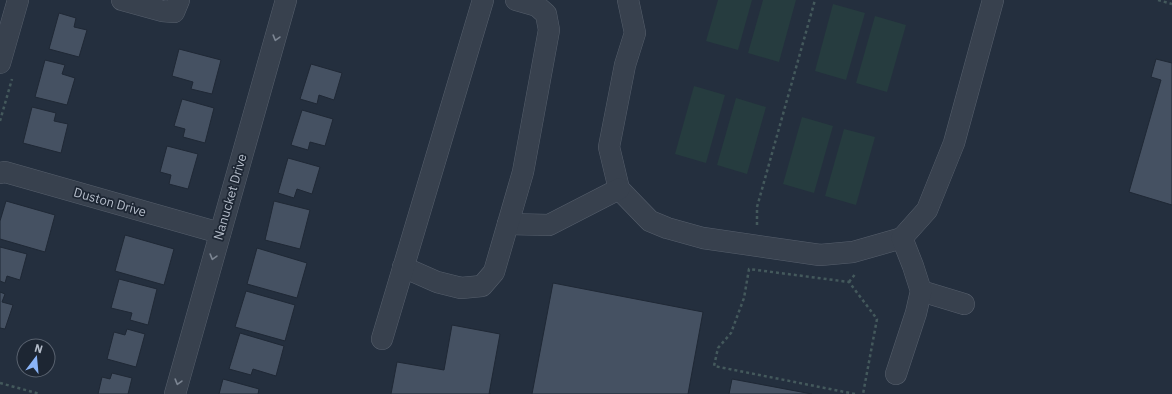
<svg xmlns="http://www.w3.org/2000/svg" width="1172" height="394" font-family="'IBM Plex Sans',sans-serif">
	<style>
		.green { fill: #263c3f }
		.building { fill: #455162; stroke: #1f2835 }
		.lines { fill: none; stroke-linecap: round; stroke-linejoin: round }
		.minor-casing { stroke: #565f6c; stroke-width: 22 }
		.path { stroke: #44595c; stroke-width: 2.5; stroke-dasharray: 3 3; stroke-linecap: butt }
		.minor { stroke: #38414e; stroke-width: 21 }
		.oneway { stroke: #7c8592 }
		.labels { text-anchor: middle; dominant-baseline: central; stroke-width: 3.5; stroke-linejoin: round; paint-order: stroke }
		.street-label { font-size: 13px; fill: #b4bcc9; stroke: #1d2633 }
	</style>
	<rect width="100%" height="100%" fill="#242f3e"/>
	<g class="green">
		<path d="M718,0h34l-14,50 -32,-9z"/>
		<path d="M763,0h33l-17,62 -31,-9z"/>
		<path d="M833,4l32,9 -19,67 -31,-9z"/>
		<path d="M875,16l31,9 -19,67 -31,-9z"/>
		<path d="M694,86l31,9 -19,68 -31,-9z"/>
		<path d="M736,98l30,9 -19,67 -30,-9z"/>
		<path d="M802,117l31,9 -19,67 -31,-9z"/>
		<path d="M844,129l31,8 -19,68 -31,-9z"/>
	</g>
	<g class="building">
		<path d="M59,13l17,5 -2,9 13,3 -8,27 -30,-8z"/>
		<path d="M179,49l42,11 -9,34 -21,-5 2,-7 -21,-6z"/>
		<path d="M1156,59l16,4v142l-43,-13 32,-112 -10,-3z"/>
		<path d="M45,60l20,5 -3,9 13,4 -8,27 -32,-8z"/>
		<path d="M311,64l31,9 -8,27 -15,-5 -2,9 -17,-5z"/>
		<path d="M182,99l32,9 -9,35 -22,-6 2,-8 -11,-3z"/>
		<path d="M32,107l24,6 -2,8 14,3 -7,29 -38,-10z"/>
		<path d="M302,110l31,9 -8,27 -15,-4 -2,8 -17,-5z"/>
		<path d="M167,146l31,8 -10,35 -19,-5 2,-9 -11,-3z"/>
		<path d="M288,158l32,9 -8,27 -15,-5 -3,9 -16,-5z"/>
		<path d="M6,201l49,14 -10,37 -45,-13v-18z"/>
		<path d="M274,201l36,9 -10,39 -35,-9z"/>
		<path d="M125,235l49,14 -10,36 -49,-14z"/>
		<path d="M0,247l27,7 -7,26 -13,-4 -2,7 -5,-2z"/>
		<path d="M257,248l50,15 -10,35 -50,-14z"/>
		<path d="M119,279l38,10 -9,36 -18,-5 2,-7 -21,-5z"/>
		<path d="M553,283l150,29 -15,82h-156z"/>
		<path d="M246,291l49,14 -10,36 -50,-14z"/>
		<path d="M0,292l5,2 -3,8 11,3 -8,24 -5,-1z"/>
		<path d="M452,325l48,9 -11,60h2h-100l6,-32 47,8z"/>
		<path d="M127,329l18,5 -9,33 -29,-8 7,-27 11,3z"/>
		<path d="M240,333l44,13 -8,30 -23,-7 -2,6 -22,-6z"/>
		<path d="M112,373l20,5 -4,16h-30l4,-17 8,2z"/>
		<path d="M223,379l36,10 -1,5h-39z"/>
		<path d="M732,379l80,15h-83z"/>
	</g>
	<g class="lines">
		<g class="minor-casing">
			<g id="minor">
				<path d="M122,0l40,11 12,1 5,-12"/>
				<path d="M628,0l7,33 -10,32 -16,82 10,42 31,32 17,7 36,10 117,17 33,-3 49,-14"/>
				<path d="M0,63l18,-63"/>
				<path d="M0,173l5,-1 215,61"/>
				<path d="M508,224l41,1 70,-36"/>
				<path d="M403,267l34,15 24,6 21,-2 12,-14 29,-100 26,-142 -3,-16 -9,-8 -21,-6"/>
				<path d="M921,291l43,13"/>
				<path d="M382,339l101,-339"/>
				<path d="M896,374l20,-61 5,-22 -8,-25 -11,-28 25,-28 27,-67 39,-143"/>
				<path d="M175,394l111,-394"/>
			</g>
		</g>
		<g class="path">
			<path d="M1158,0l14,4"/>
			<path d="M0,121l12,-42"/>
			<path d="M757,225v-18l58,-207"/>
			<path d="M849,282l7,-9"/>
			<path d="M0,383l40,11"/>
			<path d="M855,394l-141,-28 4,-18 13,-15 13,-35 5,-29 100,13 28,37 -14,75"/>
		</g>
		<use href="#minor" class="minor"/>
	</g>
	<defs><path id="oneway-chevron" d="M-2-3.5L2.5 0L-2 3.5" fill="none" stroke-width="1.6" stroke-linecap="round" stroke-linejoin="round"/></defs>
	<g class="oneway">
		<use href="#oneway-chevron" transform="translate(276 38) rotate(106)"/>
		<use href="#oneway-chevron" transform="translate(213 257) rotate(106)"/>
		<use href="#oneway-chevron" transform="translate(178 382) rotate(106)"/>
	</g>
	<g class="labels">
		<g class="street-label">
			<text transform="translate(230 197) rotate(-74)">Nanucket Drive</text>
			<text transform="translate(110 202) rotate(16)">Duston Drive</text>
		</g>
	</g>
	<g transform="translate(36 358) rotate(16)"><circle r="19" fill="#1d2633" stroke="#59626f"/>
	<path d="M0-3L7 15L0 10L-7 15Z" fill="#8ab4f8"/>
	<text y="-6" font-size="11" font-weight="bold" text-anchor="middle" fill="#b4bcc9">N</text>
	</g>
</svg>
